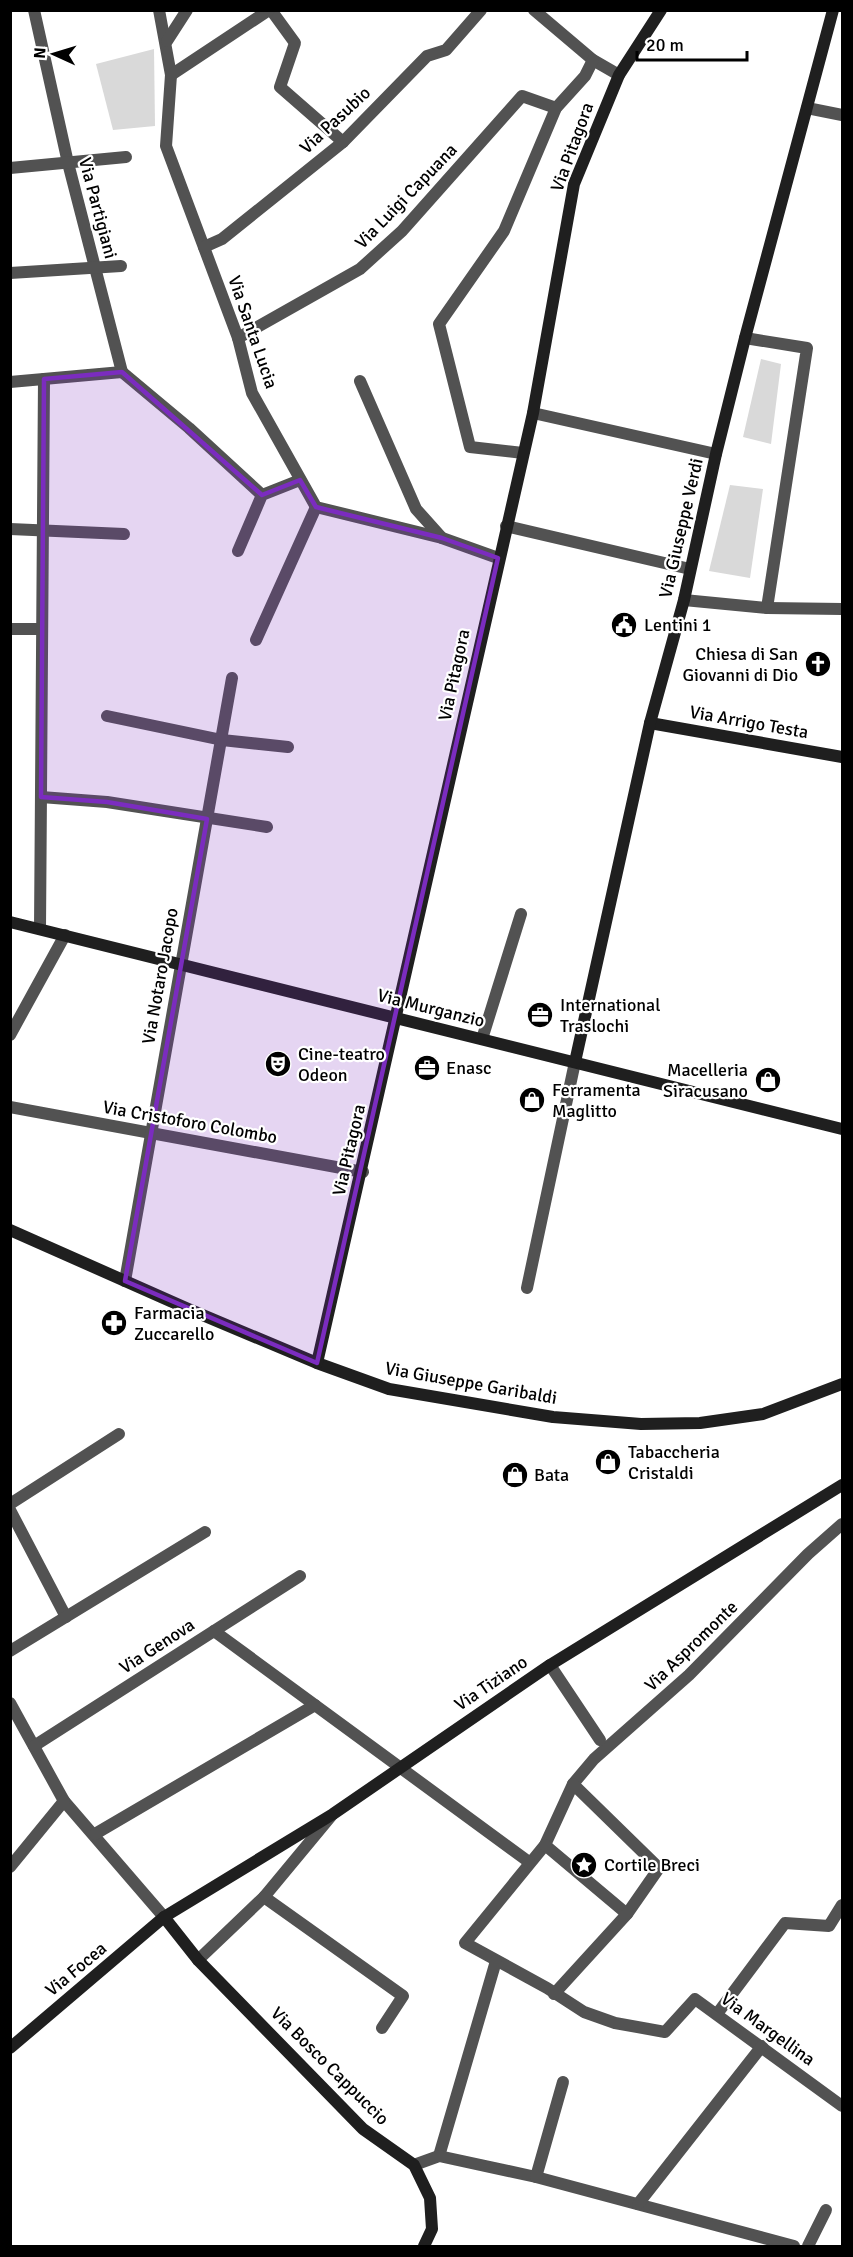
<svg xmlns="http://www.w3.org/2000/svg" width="853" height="2257" font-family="Signika,sans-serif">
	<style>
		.garden { fill: #d9d9d9 }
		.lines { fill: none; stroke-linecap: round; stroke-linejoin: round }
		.street { stroke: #525252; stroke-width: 12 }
		.secondary { stroke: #1f1f1f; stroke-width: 12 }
		.marked { fill: #7b2cbf; fill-opacity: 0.2; stroke: #7b2cbf; stroke-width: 4.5; stroke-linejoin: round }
		.labels { text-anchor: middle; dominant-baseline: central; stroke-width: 4.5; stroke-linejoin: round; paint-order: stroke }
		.street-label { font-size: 18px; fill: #000; stroke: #fff }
		.poi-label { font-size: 18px; fill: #000; stroke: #fff; text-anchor: start }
	</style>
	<rect width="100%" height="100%" fill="#fff"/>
	<g class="garden">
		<path d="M154,49l1,77 -42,4 -17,-66z"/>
		<path d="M761,359l20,5 -10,80 -28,-7z"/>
		<path d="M730,485l33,4 -13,89 -41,-7z"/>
	</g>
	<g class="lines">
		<g class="street">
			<path d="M34,10l34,153 54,209"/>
			<path d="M159,10l12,65 -5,71 72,192 14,55 64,114 126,31 56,20"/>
			<path d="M271,10l24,33 -15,44 63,55"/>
			<path d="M534,10l59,50 26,15"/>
			<path d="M167,41l20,-31"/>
			<path d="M171,75l98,-65"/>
			<path d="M807,108l35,7"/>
			<path d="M10,168l116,-11"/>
			<path d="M204,247l18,-8 121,-97 84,-86 19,-6 35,-40"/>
			<path d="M10,273l111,-7"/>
			<path d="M238,338l122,-69 42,-38 120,-135 34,12"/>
			<path d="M122,372l67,56 73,67"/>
			<path d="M360,381l56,128 26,29"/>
			<path d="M10,382l112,-10"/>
			<path d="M533,413l183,41"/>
			<path d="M523,453l-53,-6 -31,-123 65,-93 52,-123 29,-32 8,-16"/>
			<path d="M506,526l184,43"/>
			<path d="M10,529l114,5"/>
			<path d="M238,551l24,-56 38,-15"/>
			<path d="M684,600l83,8 40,-260 -62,-10"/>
			<path d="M767,608l75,1"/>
			<path d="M10,629h31"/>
			<path d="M256,640l60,-133"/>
			<path d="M107,716l115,24 66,7"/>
			<path d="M41,797l66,5 160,25"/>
			<path d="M40,929l4,-550"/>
			<path d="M10,1035l55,-100"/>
			<path d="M482,1039l39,-125"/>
			<path d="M10,1107l353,65"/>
			<path d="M125,1281l107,-603"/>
			<path d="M527,1288l48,-226"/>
			<path d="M10,1504l109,-70"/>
			<path d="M10,1510l56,107"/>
			<path d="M842,1524l-34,30 -119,121 -95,84 -21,25 -28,61 -80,98 82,45 37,24 31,11 50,9 30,-33 147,107"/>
			<path d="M214,1631l315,231"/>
			<path d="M10,1651l195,-119"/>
			<path d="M550,1665l50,75"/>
			<path d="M10,1703l54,98 100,116"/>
			<path d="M34,1746l266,-170"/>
			<path d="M95,1834l220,-129"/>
			<path d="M545,1845l82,69"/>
			<path d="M10,1867l54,-66"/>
			<path d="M264,1897l139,99 -21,32"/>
			<path d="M198,1960l66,-63 68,-82"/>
			<path d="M554,1994l73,-80 32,-46 -86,-84"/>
			<path d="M717,2014l68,-91 44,3 13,-21"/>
			<path d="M439,2156l57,-195"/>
			<path d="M414,2165l25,-9 97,21 258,69"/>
			<path d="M536,2177l27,-95"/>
			<path d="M638,2204l124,-158"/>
			<path d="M808,2246l18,-36"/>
		</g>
		<g class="secondary">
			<path d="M650,723l192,34"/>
			<path d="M10,922l832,207"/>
			<path d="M575,1062l75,-339 34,-123 32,-146 29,-116 88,-328"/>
			<path d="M10,1230l176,78 131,55 72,26 164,28 88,7 59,-1 63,-9 79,-30"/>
			<path d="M317,1363l216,-950 41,-229 45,-109 42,-65"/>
			<path d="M164,1917l34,43 165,169 51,36 16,33 2,31 -8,17"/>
			<path d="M10,2048l154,-131 169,-103 217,-149 292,-180"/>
		</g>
	</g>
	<path class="marked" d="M122,372l140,123 38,-15 16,27 126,31 56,20 -181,805 -192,-82 82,-462 -100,-17 -66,-5 3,-418z"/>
	<defs>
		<g id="civic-disc" transform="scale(1.35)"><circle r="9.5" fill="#000" stroke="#fff"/><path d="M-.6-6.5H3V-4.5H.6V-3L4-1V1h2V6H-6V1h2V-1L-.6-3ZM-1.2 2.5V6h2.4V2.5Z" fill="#fff"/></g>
		<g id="church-disc" transform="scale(1.35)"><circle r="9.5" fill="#000" stroke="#fff"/><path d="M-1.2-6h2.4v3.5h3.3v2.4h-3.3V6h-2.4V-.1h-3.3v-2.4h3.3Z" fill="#fff"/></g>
		<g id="office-disc" transform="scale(1.35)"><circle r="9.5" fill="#000" stroke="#fff"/><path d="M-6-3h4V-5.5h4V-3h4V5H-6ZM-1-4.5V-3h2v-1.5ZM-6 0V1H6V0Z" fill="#fff"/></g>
		<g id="theatre-disc" transform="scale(1.35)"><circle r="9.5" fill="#000" stroke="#fff"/><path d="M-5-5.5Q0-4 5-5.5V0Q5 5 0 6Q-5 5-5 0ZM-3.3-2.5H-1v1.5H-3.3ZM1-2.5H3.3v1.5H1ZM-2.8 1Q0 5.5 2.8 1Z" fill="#fff"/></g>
		<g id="shop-disc" transform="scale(1.35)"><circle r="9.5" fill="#000" stroke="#fff"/><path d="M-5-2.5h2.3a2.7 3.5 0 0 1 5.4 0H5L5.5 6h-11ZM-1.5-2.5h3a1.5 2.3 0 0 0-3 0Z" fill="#fff"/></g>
		<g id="pharmacy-disc" transform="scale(1.35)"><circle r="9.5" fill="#000" stroke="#fff"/><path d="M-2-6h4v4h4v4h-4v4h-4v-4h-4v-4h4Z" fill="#fff"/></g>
		<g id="sight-disc" transform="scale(1.35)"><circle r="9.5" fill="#000" stroke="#fff"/><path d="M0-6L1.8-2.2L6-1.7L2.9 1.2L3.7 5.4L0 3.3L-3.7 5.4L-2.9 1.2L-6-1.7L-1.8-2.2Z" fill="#fff"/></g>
	</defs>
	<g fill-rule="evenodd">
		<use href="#civic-disc" x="624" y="625"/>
		<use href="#church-disc" x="818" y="664"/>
		<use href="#office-disc" x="540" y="1015"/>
		<use href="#theatre-disc" x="278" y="1064"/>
		<use href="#office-disc" x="427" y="1068"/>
		<use href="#shop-disc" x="768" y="1080"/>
		<use href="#shop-disc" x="532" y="1100"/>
		<use href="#pharmacy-disc" x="114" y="1323"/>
		<use href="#shop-disc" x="608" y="1462"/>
		<use href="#shop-disc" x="515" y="1475"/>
		<use href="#sight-disc" x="584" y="1865"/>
	</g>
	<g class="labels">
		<g class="street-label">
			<text transform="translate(335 120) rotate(-43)">Via Pasubio</text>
			<text transform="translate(572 147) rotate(-70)">Via Pitagora</text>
			<text transform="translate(406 196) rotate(-46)">Via Luigi Capuana</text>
			<text transform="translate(98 208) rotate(75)">Via Partigiani</text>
			<text transform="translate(253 332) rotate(71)">Via Santa Lucia</text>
			<text transform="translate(681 528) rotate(-77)">Via Giuseppe Verdi</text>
			<text transform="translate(454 675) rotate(-78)">Via Pitagora</text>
			<text transform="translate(749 722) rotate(10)">Via Arrigo Testa</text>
			<text transform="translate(160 976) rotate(-80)">Via Notaro Jacopo</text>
			<text transform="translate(431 1008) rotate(14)">Via Murganzio</text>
			<text transform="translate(190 1122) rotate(10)">Via Cristoforo Colombo</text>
			<text transform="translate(349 1150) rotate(-77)">Via Pitagora</text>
			<text transform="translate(471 1383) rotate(10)">Via Giuseppe Garibaldi</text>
			<text transform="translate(157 1646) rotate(-33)">Via Genova</text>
			<text transform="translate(691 1646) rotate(-44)">Via Aspromonte</text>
			<text transform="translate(491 1683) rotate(-34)">Via Tiziano</text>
			<text transform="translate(76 1969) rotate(-40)">Via Focea</text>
			<text transform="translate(768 2029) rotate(36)">Via Margellina</text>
			<text transform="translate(330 2066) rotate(45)">Via Bosco Cappuccio</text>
		</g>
		<g class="poi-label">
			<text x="644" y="625">Lentini 1</text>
			<text x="798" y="654" text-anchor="end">Chiesa di San<tspan x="798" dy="21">Giovanni di Dio</tspan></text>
			<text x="560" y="1005">International<tspan x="560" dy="21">Traslochi</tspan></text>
			<text x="298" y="1054">Cine-teatro<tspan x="298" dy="21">Odeon</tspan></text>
			<text x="446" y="1068">Enasc</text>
			<text x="748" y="1070" text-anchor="end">Macelleria<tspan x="748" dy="21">Siracusano</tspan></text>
			<text x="552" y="1090">Ferramenta<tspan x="552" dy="21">Maglitto</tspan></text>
			<text x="134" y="1313">Farmacia<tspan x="134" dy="21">Zuccarello</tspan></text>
			<text x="628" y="1452">Tabaccheria<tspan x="628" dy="21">Cristaldi</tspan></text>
			<text x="534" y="1475">Bata</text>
			<text x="604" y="1865">Cortile Breci</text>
		</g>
	</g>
	<rect width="853" height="2257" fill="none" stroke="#000000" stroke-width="24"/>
	<g transform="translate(54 54) rotate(274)" stroke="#ffffff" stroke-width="4.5" paint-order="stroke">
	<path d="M0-4.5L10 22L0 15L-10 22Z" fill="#000000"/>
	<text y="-9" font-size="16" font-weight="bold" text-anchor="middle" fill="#000000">N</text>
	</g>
	<path d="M637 51v9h110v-9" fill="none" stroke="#000000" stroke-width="3"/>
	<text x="646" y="51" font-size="18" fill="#000000" stroke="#ffffff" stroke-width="4.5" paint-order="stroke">20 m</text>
</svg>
